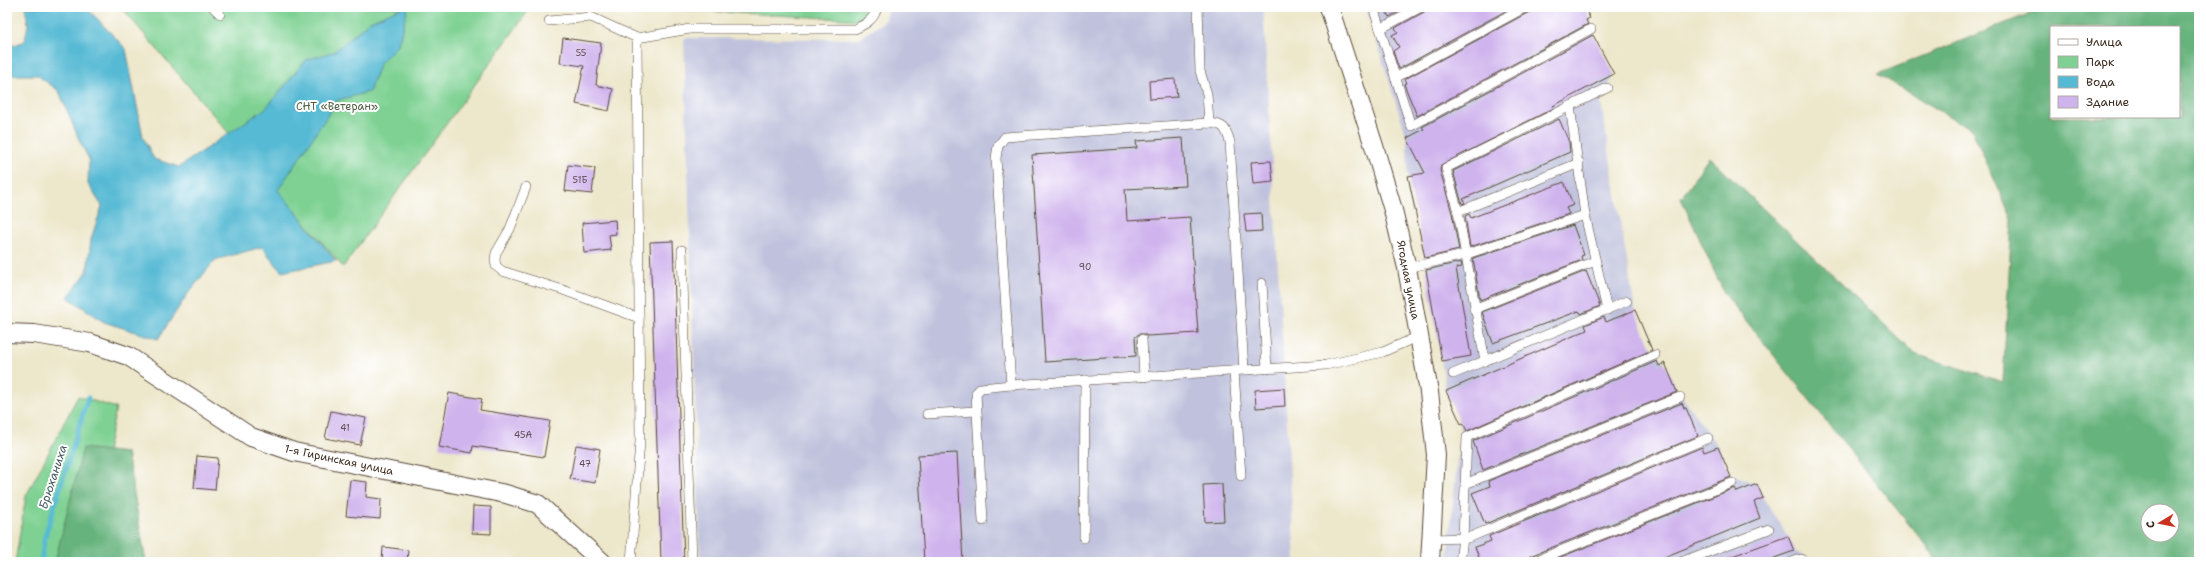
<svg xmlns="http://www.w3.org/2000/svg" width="2206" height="569" font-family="'Shantell Sans',sans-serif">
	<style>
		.industrial { fill: #c0c2dd }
		.green { fill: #7ed193; stroke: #5c7e58 }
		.forest { fill: #66b37d; stroke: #506e4e; fill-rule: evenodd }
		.water { fill: #56bad4; stroke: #487279 }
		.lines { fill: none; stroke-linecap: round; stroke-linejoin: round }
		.stream { stroke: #56bad4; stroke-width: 5 }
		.building { fill: #cfb3ed }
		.lane-casing { stroke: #564638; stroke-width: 10 }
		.street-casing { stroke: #564638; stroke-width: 20 }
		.lane { stroke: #fff; stroke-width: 9 }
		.street { stroke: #fff; stroke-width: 18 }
		.labels { text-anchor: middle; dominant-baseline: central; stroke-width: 4; stroke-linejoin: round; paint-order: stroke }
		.number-label { font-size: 9px; fill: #604c52 }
		.park-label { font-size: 11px; fill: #4f5c41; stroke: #fff }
		.street-label { font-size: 11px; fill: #3b2a1e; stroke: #fff }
		.water-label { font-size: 12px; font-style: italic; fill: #445c5e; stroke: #fff }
	</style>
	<rect width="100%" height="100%" fill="#fff"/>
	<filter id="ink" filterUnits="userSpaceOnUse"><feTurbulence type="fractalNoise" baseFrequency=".025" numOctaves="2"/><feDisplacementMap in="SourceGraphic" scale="8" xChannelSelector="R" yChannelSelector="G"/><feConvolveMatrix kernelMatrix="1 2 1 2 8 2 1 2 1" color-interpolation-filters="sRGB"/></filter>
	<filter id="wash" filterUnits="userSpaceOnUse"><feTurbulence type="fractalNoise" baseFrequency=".012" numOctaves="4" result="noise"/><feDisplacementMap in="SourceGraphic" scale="16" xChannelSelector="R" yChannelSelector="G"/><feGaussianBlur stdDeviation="0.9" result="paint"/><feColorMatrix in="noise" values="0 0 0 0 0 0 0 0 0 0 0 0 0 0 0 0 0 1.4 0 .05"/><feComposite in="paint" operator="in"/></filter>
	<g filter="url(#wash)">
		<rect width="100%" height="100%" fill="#ede7cb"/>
		<g class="industrial">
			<path d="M890,7h373l32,555h-595l-16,-524 174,1 27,-18z"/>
			<path d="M1366,7h218l6,11 5,21 19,35 -13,28 34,208 14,33 16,20 11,25 42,59 11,26 28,11 6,14 25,38 6,15 22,11h-369l14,-138 -15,-33 -22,-140 -16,-74 -1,-39z"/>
		</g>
		<g class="green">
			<path d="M121,7h410l-188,260z"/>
			<path d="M635,7h230l-3,13z"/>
			<path d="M78,396l38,12 -13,63 -27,91h-61l11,-66z"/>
		</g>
		<g class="forest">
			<path d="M2046,7h153v555h-260l-215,-269 -43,-95 28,-41 206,197 88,28 9,-163 -40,-89 -94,-56zM2051,27h128v90h-128zM2148,511h24v24h-24z"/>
			<path d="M83,448l44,5 19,109h-91z"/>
		</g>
		<path class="water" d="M25,7h61l40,42 17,88 11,22 25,8 87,-59 40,-48 29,-9 35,-30 33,-14h5l-10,38 -18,18 -11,29 -31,8 -60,90 58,71 -54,11 -20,-25 -47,13 -28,35 -29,44 -54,-17 -36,-25 19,-25 4,-33 11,-33 -14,-22 1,-25 -9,-17 -21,-51 -22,-16h-30v-27l18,-7 3,-17z"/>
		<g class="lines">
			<path class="stream" d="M41,562l4,-26 43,-138"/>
		</g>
		<g id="blocks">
			<g class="building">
				<path d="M1384,7h24l-19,10z"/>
				<path d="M1427,7h86l-114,62 -6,-18 6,-4 -7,-12 6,-3 -3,-4 29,-16z"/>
				<path d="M1532,7h52l6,11 -4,2 2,4 -171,92 -13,-32 3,-1 -2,-4 124,-67z"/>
				<path d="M1593,35l21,39 -61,32 1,2 -113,57 -1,5 12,43 7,37 -34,8 -17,-82 17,-3 -18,-35 17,-9 -2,-2z"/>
				<path d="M563,38l38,5 -5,42 17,4 -4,22 -33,-7 8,-38 -24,-3z"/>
				<path d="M1175,79l2,18 -27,2 -1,-18z"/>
				<path d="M1559,119l10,23 1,10 -107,47 2,4 -3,1 -9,-33z"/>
				<path d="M1183,138l3,48 -61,3 2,32 63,-4 8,116 -51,3 -3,-2h-5l-4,3 1,19 -91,6 -13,-207 105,-7 -1,-7z"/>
				<path d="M1271,161l2,21 -20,2 -2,-22z"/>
				<path d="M568,165l27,3 -3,26 -27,-3z"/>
				<path d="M1564,182l9,23 -7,3 3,6 -99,33 -5,-31 4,-2 2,4z"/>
				<path d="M1261,213l1,18 -16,1 -2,-18z"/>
				<path d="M615,220l1,14 -7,1 2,15 -27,3 -2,-30z"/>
				<path d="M1573,225l11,30 -3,1 1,4 -102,40 -7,-42z"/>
				<path d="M673,241l11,321h-23l-11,-320z"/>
				<path d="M1461,262l1,5 -6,1 15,88 -29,5 -16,-91z"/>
				<path d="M1586,271l14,35 -19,8 -2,-3 -86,32 -11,-31z"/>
				<path d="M1635,310l17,40 -185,81 -4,-8 -2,1 -15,-33 141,-61 -2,-5 19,-8 2,5z"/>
				<path d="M1657,361l2,5 6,-3 12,29 -194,78 -10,-29z"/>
				<path d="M1284,388l1,18 -29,2 -1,-18z"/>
				<path d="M449,393l33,6 -2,11 70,11 -6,36 -71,-11 -1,7 -33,-6z"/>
				<path d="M1682,403l2,5h2l12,28 -213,88 -13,-31 18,-7 -2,-5z"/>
				<path d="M331,411l35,7 -6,27 -35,-7z"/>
				<path d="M576,445l24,4 -5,34 -25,-4z"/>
				<path d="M1702,447l2,5 14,-5 13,30 -201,79 -4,6h-45l-6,-15 16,-6 -2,-5z"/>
				<path d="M957,453l6,109h-39l-6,-107z"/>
				<path d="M197,456l21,2 -3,32 -21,-2z"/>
				<path d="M350,480l17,2 -1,15 15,2 -1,20 -34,-3z"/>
				<path d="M1222,484l2,37 -19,1 -2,-37z"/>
				<path d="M1757,484l6,14 -9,4 6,16 -108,44h-104l187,-74 2,4z"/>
				<path d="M473,506l18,1v27l-19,-1z"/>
				<path d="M1788,536l6,15 -31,11h-42v-2z"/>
				<path d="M383,547l25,3 -1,12h-25z"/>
			</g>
		</g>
	</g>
	<g filter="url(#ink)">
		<use href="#blocks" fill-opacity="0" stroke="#564638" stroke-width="1"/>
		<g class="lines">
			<g class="lane-casing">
				<g id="lane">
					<path d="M213,7l7,7"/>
					<path d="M1198,7l2,64 7,23 2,29"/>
					<path d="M1373,7l38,119 180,-97"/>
					<path d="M549,21l42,-4 46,21 3,403 -9,121"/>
					<path d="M1380,29l41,-22"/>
					<path d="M637,38l53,-9h165c11,-5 20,-10 22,-22"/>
					<path d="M1395,78l131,-71"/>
					<path d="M1570,106l15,109 22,95"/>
					<path d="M526,187l-16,42 -14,24 -1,7 1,6 6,5 61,19 76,28"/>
					<path d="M1458,212l121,-49"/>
					<path d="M682,250l10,312"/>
					<path d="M1407,268l57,-13 121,-40"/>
					<path d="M1262,283l5,86"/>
					<path d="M1474,309l121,-48"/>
					<path d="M1142,339l2,38"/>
					<path d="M1485,361l-27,-149 -12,-44 161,-80"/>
					<path d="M1244,370l-14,-228c-4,-14 -6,-18 -21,-19l-204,14 -7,9 -2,12 15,227 315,-20 57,-13 36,-16"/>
					<path d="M1234,371l7,105"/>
					<path d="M1453,374l174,-73"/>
					<path d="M927,414l49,-3"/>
					<path d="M1465,484l215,-87"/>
					<path d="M983,521l-7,-128 5,-5 30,-3"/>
					<path d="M1084,538l1,-158"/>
					<path d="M1432,539l36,-1 240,-100"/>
					<path d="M1460,562l3,-24 4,-101 188,-82"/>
					<path d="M1532,562l200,-79"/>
					<path d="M1681,562l88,-33"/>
					<path d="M1792,562l9,-3"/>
				</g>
			</g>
			<g class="street-casing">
				<g id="street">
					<path d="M1329,7l45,139 19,64 14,58 22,124 7,63 -6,107"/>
					<path d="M7,333l27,1 56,9 38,13 123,81 43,15 212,42 32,10 64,58"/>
				</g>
			</g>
			<use href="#lane" class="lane"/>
			<use href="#street" class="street"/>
		</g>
	</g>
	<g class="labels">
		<g class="number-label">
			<text x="581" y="53">55</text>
			<text x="580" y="180">51Б</text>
			<text x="1085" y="267">90</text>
			<text x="345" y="428">41</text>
			<text x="523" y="435">45А</text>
			<text x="585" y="464">47</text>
		</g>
		<g class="park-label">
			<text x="337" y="106">СНТ «Ветеран»</text>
		</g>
		<g class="street-label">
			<text transform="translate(1408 280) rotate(79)">Ягодная улица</text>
			<text transform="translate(339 460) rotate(12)">1-я Гиринская улица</text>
		</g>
		<g class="water-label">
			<text transform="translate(53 477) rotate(-72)">Брюханиха</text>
		</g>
	</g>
	<rect width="2206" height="569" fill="none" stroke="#fff" stroke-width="24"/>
	<rect x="2050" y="26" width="130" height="92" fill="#ffffff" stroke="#b1aaa5"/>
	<rect x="2058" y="39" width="20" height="6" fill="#ffffff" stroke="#b1aaa5"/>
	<text x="2086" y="46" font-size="12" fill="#3b2a1e">Улица</text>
	<rect x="2058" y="56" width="20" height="12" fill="#7ed193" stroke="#b1aaa5"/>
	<text x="2086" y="66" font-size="12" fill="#3b2a1e">Парк</text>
	<rect x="2058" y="76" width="20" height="12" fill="#56bad4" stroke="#b1aaa5"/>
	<text x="2086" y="86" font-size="12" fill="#3b2a1e">Вода</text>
	<rect x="2058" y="96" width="20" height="12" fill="#cfb3ed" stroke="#b1aaa5"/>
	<text x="2086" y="106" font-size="12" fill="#3b2a1e">Здание</text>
	<g transform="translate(2160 523) rotate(260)"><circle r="19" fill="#ffffff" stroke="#b1aaa5"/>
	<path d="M0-3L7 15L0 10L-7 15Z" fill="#c8321e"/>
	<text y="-6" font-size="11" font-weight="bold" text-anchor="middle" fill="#3b2a1e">С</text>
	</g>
</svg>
